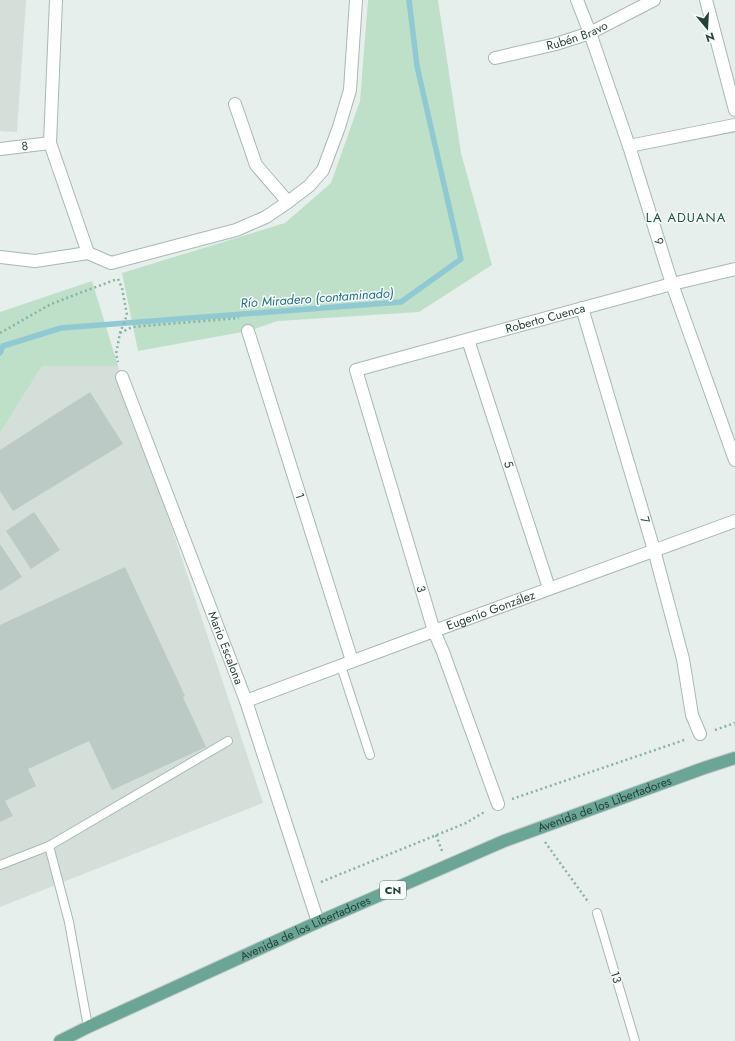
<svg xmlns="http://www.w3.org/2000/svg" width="735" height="1041" font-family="Jost,sans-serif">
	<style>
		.built { fill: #d4dfda }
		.green { fill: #bfe0c8 }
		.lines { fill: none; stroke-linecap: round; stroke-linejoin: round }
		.stream { stroke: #8ec9d4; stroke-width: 5.5 }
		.building { fill: #bbcac4 }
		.service-casing { stroke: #a8b8b2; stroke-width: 10 }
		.minor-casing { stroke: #a8b8b2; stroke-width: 14 }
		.primary-casing { stroke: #c2cac8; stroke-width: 14 }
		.path { stroke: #86b3a5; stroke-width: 2.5; stroke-dasharray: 2 3; stroke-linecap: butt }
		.service { stroke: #fff; stroke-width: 8 }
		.minor { stroke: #fff; stroke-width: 12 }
		.primary { stroke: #6aa596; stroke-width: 12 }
		.labels { text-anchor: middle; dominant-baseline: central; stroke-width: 3; stroke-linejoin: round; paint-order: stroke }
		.shield { fill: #f7fbf9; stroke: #637a73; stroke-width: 1 }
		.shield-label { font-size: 11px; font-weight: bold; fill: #24423a }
		.street-label { font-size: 12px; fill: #24423a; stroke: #f7fbf9 }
		.neighbourhood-label { font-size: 13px; letter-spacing: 1px; fill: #1f5548; stroke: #f7fbf9 }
		.water-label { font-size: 13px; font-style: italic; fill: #1c6f80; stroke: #f7fbf9 }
	</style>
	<rect width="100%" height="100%" fill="#e6efeb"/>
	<g class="built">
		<path d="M0,0h26l-9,132 -17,-1z"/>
		<path d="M42,366h76l145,437 -263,104v-474z"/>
	</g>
	<g class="green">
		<path d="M368,0h70l23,153 31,112 -73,47 -141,9 -30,10 -110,20 -16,-78 163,-50 46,-40 29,-82z"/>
		<path d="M92,281l26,85h-76l-42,67v-121z"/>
	</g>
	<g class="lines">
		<path class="stream" d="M0,353l3,-7 58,-18 340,-26 60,-43 -44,-193 -8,-66"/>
	</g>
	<g class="building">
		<path d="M90,392l33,52 -110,67 -13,-20v-41z"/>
		<path d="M34,512l26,38 -29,19 -25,-38z"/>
		<path d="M0,544l22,33 -22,14z"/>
		<path d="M125,567l60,129 -2,1 23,50 -94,43 -23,-49 -61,28 8,17 -31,15 8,15 -13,6v-197z"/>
	</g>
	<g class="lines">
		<g class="service-casing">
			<g id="service">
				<path d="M341,666l29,89"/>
				<path d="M49,846l20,76 19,105"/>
				<path d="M0,865l49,-19 179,-105"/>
				<path d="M597,913l38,128"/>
			</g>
		</g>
		<g class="minor-casing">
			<g id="minor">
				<path d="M56,0l-6,143 38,110"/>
				<path id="s1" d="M577,0l13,33 39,113 43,138 63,176"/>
				<path d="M706,0l29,110"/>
				<path id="s2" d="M495,58l61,-14 34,-11 64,-33"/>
				<path d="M235,104l21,61 32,37"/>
				<path d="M629,146l106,-21"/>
				<path id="s3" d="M0,149l50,-6"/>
				<path d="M0,257l35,4 53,-8 23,10 125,-33 30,-13 22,-15 21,-16 14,-16 16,-43 11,-37 6,-90"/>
				<path id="s4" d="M582,308l72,242 29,109 9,56 8,19"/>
				<path id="s5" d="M248,331l104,330"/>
				<path id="s6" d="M468,340l81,248"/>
				<path id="s7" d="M122,377l124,324 72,221"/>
				<path id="s8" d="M246,701l188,-70 301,-110"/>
				<path id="s9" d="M498,804l-55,-152 -9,-21 -78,-261 312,-85 67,-16"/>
			</g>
		</g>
		<g class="primary-casing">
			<g id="primary">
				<path id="s10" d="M60,1041l28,-14 230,-105 186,-81 200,-73 31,-10"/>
			</g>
		</g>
		<g class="path">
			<path d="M118,279l4,9 5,27 -7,18 -4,21 2,8"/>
			<path d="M0,333l51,-29 66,-25"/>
			<path d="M120,333l12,-6 107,-9"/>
			<path d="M715,730l20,-7"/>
			<path d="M512,799l175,-60"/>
			<path d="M436,835l6,16"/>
			<path d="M545,842l44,61"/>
			<path d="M321,882l145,-59 20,-12"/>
		</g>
		<use href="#service" class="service"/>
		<use href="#minor" class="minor"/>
		<use href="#primary" class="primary"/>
	</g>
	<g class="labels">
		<rect class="shield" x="380" y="881" width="26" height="18" rx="3"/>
		<g class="shield-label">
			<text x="393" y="890">CN</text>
		</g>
		<g class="street-label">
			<text stroke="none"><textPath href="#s2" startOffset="85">Rubén Bravo</textPath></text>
			<text stroke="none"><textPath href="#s3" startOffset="25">8</textPath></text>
			<text stroke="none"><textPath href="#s1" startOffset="255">9</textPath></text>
			<text stroke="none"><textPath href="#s9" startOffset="653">Roberto Cuenca</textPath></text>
			<text stroke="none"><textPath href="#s6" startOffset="131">5</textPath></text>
			<text stroke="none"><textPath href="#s5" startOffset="173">1</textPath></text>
			<text stroke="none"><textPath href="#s4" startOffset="221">7</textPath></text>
			<text transform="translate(421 589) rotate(73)">3</text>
			<text stroke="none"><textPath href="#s8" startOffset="261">Eugenio González</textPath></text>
			<text stroke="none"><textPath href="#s7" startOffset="290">Mario Escalona</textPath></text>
			<text stroke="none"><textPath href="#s10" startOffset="594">Avenida de los Libertadores</textPath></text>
			<text stroke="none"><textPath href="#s10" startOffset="270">Avenida de los Libertadores</textPath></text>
			<text transform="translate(616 977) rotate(73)">13</text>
		</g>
		<g class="neighbourhood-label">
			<text x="686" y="217">LA ADUANA</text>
		</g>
		<g class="water-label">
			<text transform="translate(317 298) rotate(-4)">Río Miradero (contaminado)</text>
		</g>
	</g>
	<g transform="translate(707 28) rotate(162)" stroke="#f7fbf9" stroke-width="3" paint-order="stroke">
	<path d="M0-3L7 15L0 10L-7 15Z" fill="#24423a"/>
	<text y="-6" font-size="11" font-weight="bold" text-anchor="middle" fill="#24423a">N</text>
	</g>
</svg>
